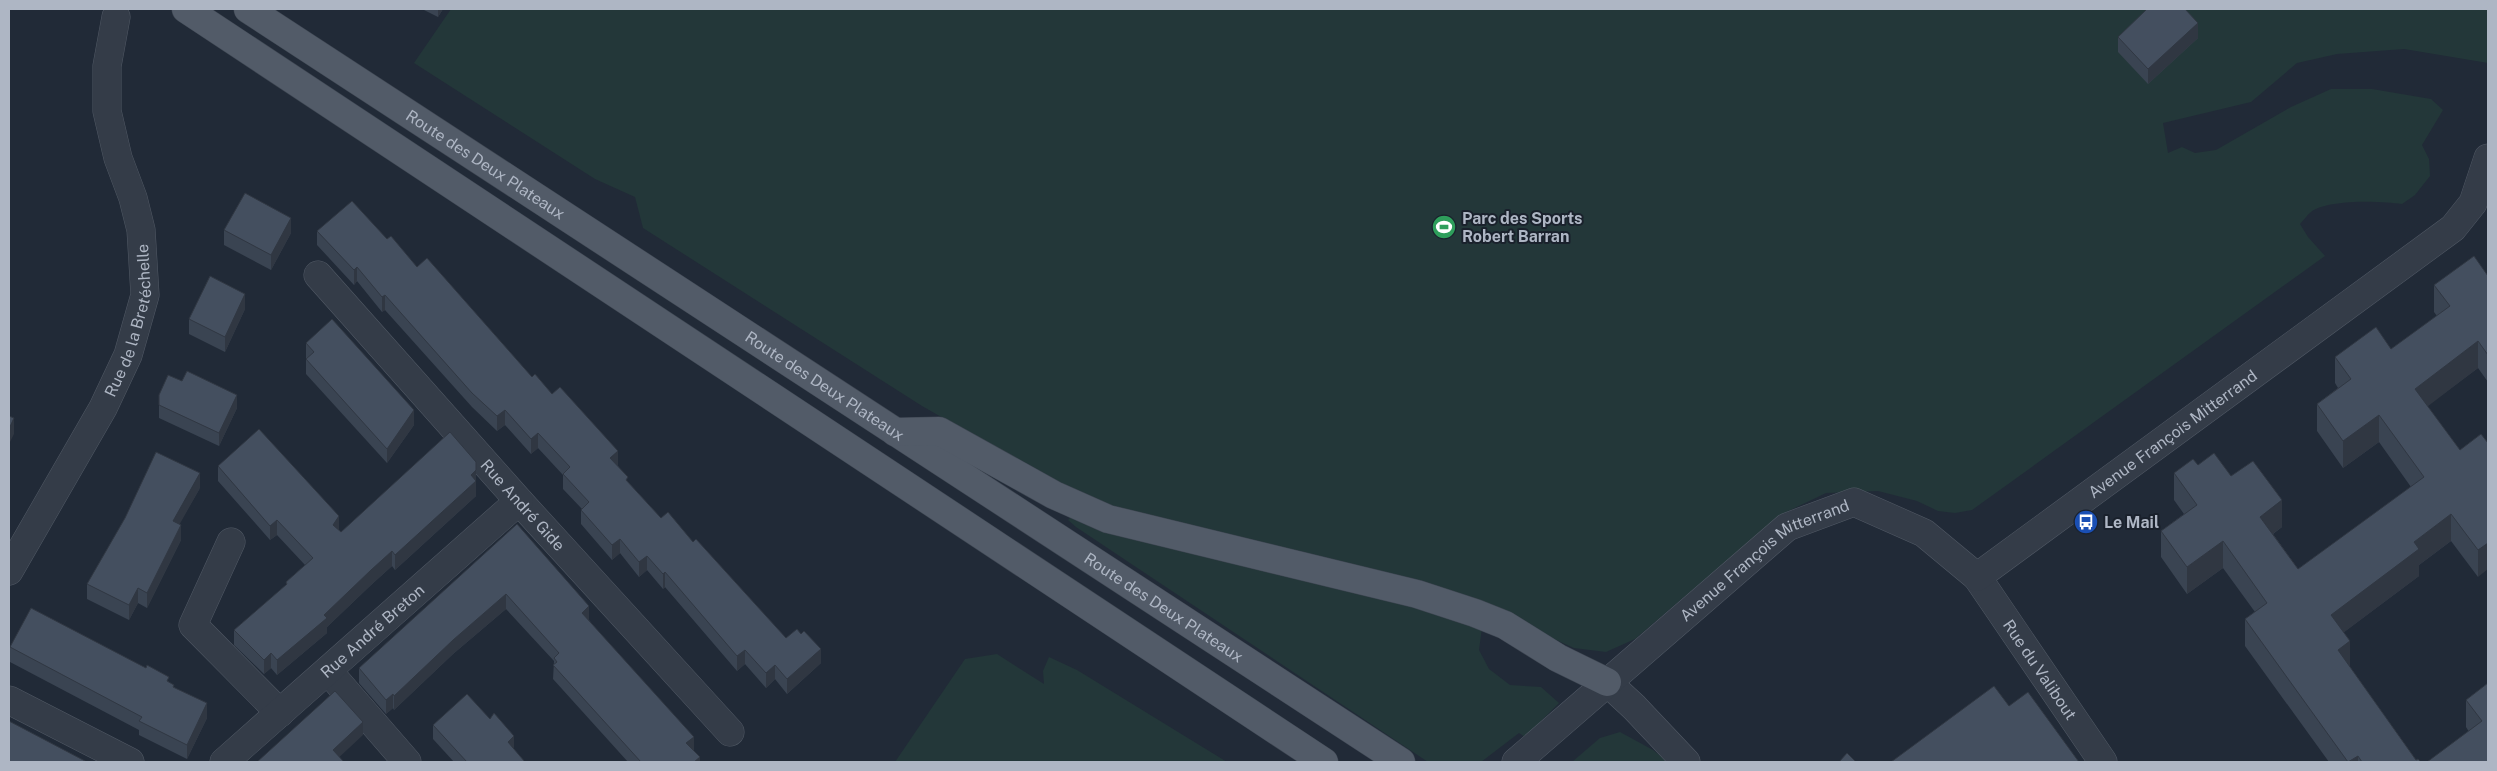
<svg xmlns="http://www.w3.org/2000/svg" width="2497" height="771" font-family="'Public Sans',sans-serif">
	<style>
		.green { fill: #233739 }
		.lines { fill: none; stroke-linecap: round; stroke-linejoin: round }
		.minor-casing { stroke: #515965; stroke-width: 29 }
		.primary-casing { stroke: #3d4551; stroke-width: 29 }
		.minor { stroke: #343c48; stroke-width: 28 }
		.primary { stroke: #525b68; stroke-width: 28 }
		.wall { fill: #3a4452 }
		.shaded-wall { fill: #303742 }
		.building { fill: #444f5f; stroke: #303742 }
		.labels { text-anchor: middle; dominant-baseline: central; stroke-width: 4; stroke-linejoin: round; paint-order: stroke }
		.street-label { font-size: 16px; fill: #aeb6c4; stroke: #1a212c }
		.poi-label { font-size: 16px; font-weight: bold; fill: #aeb6c4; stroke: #1a212c; text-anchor: start }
	</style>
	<rect width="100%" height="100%" fill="#212a37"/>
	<g class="green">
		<path d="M451,9h2037v54l-84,-14 -67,5 -40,9 -46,39 -88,21 5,30 14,-6 13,6 21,-3 75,-43 40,-18h41l59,10 12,11 -21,35 7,14 1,17 -15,19 -13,9c-21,-3 -74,-5 -91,8 -4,3 -7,8 -11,12l8,13 17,19 -353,254 -17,3 -17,-2 -21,-10 -39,-10 -52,2 -46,22 -145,124 -29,13 -32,-4 -58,-26 -404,-114 -63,-30 -127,-72 -279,-178 -8,-31 -40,-18 -181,-116z"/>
		<path d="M1072,516l316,80 94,32 -3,22 10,19 21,16 31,2 18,16 -34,34 -6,-4 -38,29h-53l-352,-235 -8,-7z"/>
		<path d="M997,654l47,30 -1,-13 6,-14 28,13 150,92h-332l70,-103z"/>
		<path d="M1620,732l33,18 15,12h-96l28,-24z"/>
	</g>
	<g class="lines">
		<g class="minor-casing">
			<g id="minor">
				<path id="s1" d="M318,275l201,226 211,231"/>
				<path d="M231,542l-38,83 87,88"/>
				<path id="s2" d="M9,571l94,-163 25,-53 17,-60 -4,-65 -8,-32 -15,-40 -11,-47v-45l9,-49"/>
				<path id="s3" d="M1977,577l126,185"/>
				<path d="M328,671l79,91"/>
				<path d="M1607,682l27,25 52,55"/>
				<path d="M9,700l121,62"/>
				<path id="s4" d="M224,762l295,-261"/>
				<path id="s5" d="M1516,762l271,-235 67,-25 70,31 53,44 476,-349 20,-25 15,-45"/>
			</g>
		</g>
		<g class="primary-casing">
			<g id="primary">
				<path d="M186,9l1138,753"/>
				<path id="s6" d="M248,9l1153,753"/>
				<path d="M895,432l44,-1 115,64 54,24 309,75 58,19 30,12 53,33 49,24"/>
			</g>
		</g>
		<use href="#minor" class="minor"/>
		<use href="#primary" class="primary"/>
	</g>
	<g class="wall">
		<path d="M422,9h21l-5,8z"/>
		<path d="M2118,37l80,1 -50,46 -30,-32z"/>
		<path d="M224,230l67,3 -20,37 -47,-25z"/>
		<path d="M317,231l70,8 30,28 115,110 86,89 10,16 33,36 32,24 93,96 35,25 -34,31 -12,-15 -9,9 -21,-24 -8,7 -72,-84 -2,2 -16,-19 -8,7 -19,-24 -8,7 -31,-36v-14l1,-1 -19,-20v-14l-25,-27 -7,6 -26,-29 -8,6 -25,-24 -87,-97 -3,2 -25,-31 -3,4 -37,-40z"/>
		<path d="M2488,276v106l-10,-14 -51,38 33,44 21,-16 -3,143 -27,-36 -32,24v11l-75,56 6,35 66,93 5,2h-92l-84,-116v-27l10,-7 -32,-44 -36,26 -26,-37v-26l23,-17 -10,-14v-27l24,-8 33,11 51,51 -9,7 25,35 113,-82 -32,-45 -36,26 -26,-37v-27l21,-16 -3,-5v-26l56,-8 46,-33 -3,-4v-27z"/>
		<path d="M245,309l-20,43 -36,-18v-15z"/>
		<path d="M306,343l108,82 -27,38 -81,-89z"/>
		<path d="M159,395l78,13 -18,38 -60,-28z"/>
		<path d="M476,462v34l-81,74 -3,-4 -21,19 -44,42v6l-50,42 -6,-7 -7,6 -30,-29v-15l52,-45v-3l19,-17 -28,-30 -7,5 -52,-59v-15l121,64 2,2z"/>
		<path d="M200,488l-21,36 2,16 -34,68 -9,-5 -9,17 -42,-21v-15z"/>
		<path d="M517,524l72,96 105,131 6,11h-72l-75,-83 1,-18 -48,-52 -53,45 -59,56 -1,-2 -7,6 -27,-31v-15z"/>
		<path d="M10,647l136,21 23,14 38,36 -20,41 -48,-24v-5l-129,-68z"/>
		<path d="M2488,683v79l-22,-35v-27z"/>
		<path d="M433,725l81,25 11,12h-71l-21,-23z"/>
	</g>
	<g class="shaded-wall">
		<path d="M438,9h5l-5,8z"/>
		<path d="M2198,23v15l-50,46v-15z"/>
		<path d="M291,218v15l-20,37v-15z"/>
		<path d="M357,267v14l-3,4v-15z"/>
		<path d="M245,294v15l-20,43v-15z"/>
		<path d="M385,295v15l-3,2v-15z"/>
		<path d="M2478,341v27l-63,48v-27z"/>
		<path d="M237,395v13l-18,38v-13z"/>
		<path d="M414,410v15l-27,38v-14z"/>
		<path d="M505,410v15l-8,6v-15z"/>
		<path d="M2379,415v27l-36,26v-27z"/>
		<path d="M14,418v16l-5,10v-15z"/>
		<path d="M538,433v15l-7,6v-15z"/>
		<path d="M618,451v15l-8,-8z"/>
		<path d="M476,470v26l-81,74v-15z"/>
		<path d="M200,473v15l-27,48v-15z"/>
		<path d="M2282,500v27l-22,16v-26z"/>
		<path d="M2451,514v27l-32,24v11l-88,66v-27l83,-73z"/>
		<path d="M339,516v15l-6,-6z"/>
		<path d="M277,520v15l-7,5v-14z"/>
		<path d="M181,525v15l-34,68v-15z"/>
		<path d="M620,539v14l-8,7v-15z"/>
		<path d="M2223,541v27l-36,26v-27z"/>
		<path d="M2488,543v26l-10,8v-27z"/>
		<path d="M392,551v15l-21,19 -44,42v6l-50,42v-15l94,-90z"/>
		<path d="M647,556v14l-8,7v-15z"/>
		<path d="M665,572v15l-2,2v-15z"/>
		<path d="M138,588v15l-9,17v-15z"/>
		<path d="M506,594v15l-53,45 -59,56v-14l59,-56z"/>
		<path d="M589,606v15l-7,-8z"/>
		<path d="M2350,641v27l-12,-18z"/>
		<path d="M821,649v14l-34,31v-15z"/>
		<path d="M745,650v14l-8,7v-15z"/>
		<path d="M271,653v15l-7,6v-14z"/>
		<path d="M775,665v14l-9,9v-15z"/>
		<path d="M393,694v14l-7,6v-14z"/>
		<path d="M207,703v15l-20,41v-14z"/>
		<path d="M363,722v13l-29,27 -1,-12z"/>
		<path d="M514,736v15l-6,-9z"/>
		<path d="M694,737v14l-8,-8z"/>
		<path d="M2358,756v6h-9z"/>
		<path d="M700,757v5h-6z"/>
	</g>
	<g class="building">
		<path d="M2147,9h38l13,14 -50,46 -30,-32z"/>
		<path d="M245,193l46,25 -20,37 -47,-25z"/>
		<path d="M352,201l35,38 4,-3 26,31 10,-9 105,119 3,-3 17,20 8,-7 58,64 -8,7 18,19 -2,3 35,38 7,-6 25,30 3,-3 90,99 11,-9 4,5 3,-3 17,18 -34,30 -12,-14 -9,8 -21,-23 -8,6 -72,-84 -2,2 -16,-18 -8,6 -19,-23 -8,6 -31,-35 8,-8 -26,-28 7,-7 -32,-34 -7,6 -26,-29 -8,6 -25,-23 -87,-98 -3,2 -25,-30 -3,3 -37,-39z"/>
		<path d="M2474,256l14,20v79l-10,-14 -63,48 45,61 21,-16 7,9v100l-10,7 -27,-36 -37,28 5,7 -88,66 19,26 -12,9 78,110 2,-1 3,3h-59l-4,-6 -10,6 -103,-143 22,-16 -44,-62 -36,26 -26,-36 36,-26 -23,-32 19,-14 5,6 16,-12 17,23 22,-15 29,39 -22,17 38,52 126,-92 -45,-62 -36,26 -26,-37 34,-25 -16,-22 41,-30 15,22 59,-43 -16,-21z"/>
		<path d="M210,276l35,18 -20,43 -36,-18z"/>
		<path d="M332,319l82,91 -27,39 -81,-90 8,-7 -8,-9z"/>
		<path d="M187,371l50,24 -18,38 -60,-28v-10l9,-20 14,6z"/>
		<path d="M9,416l5,2 -5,11z"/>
		<path d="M259,429l80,87 -6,9 8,7 109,-100 26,30v8l-5,5 5,6 -81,74 -3,-4 -21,19 -47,45 3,3 -50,42 -6,-7 -7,7 -30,-30 53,-46 -1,-2 27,-24 -36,-38 -7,6 -52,-60z"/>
		<path d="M156,452l44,21 -27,48 8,4 -34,68 -9,-5 -9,17 -42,-21 38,-66z"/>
		<path d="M517,524l72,82 -7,7 112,124 -8,6 14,14 -6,5h-53l-88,-97 4,-3 -3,-4 5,-5 -53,-59 -53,46 -59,56 -1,-2 -7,6 -27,-32z"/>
		<path d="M31,608l115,60 1,-3 22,12 -2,4 7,4 -1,2 34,16 -20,42 -48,-24 3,-4 -132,-70z"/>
		<path d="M2488,683v79h-61l55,-41 -16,-21z"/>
		<path d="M1994,686l15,20 19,-14 51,70h-188z"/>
		<path d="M335,691l28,31 -30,28 11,12h-87z"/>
		<path d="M467,694l23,25 4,-6 20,23 -6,6 17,20h-58l-34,-37z"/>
		<path d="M9,721l78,41h-78z"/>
		<path d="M1847,753l9,9h-17z"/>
	</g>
	<defs>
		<g id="stadium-disc" transform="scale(1.25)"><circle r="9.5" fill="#2e9e5b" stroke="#1a212c"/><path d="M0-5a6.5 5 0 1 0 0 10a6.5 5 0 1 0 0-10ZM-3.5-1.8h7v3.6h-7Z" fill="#fff"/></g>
		<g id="bus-disc" transform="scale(1.25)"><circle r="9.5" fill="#1a4fb4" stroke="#1a212c"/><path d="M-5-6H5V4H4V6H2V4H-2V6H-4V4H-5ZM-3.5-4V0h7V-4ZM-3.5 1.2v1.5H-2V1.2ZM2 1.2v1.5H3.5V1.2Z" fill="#fff"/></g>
	</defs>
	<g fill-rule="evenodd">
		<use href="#stadium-disc" x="1444" y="227"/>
		<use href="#bus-disc" x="2086" y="522"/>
	</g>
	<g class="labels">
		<g class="street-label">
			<text stroke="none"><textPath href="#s6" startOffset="284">Route des Deux Plateaux</textPath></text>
			<text stroke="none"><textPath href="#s2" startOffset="281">Rue de la Bretéchelle</textPath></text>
			<text stroke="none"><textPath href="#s6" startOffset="689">Route des Deux Plateaux</textPath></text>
			<text stroke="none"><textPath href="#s5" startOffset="818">Avenue François Mitterrand</textPath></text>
			<text stroke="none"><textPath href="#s1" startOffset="308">Rue André Gide</textPath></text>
			<text stroke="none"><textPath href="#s5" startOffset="322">Avenue François Mitterrand</textPath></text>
			<text stroke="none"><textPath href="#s6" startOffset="1094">Route des Deux Plateaux</textPath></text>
			<text stroke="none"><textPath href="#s4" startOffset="198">Rue André Breton</textPath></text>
			<text stroke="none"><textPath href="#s3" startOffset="112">Rue du Valibout</textPath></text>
		</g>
		<g class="poi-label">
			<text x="1462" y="218">Parc des Sports<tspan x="1462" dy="18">Robert Barran</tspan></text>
			<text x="2104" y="522">Le Mail</text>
		</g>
	</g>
	<rect width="2497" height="771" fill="none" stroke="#aeb6c4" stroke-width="20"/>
</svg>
